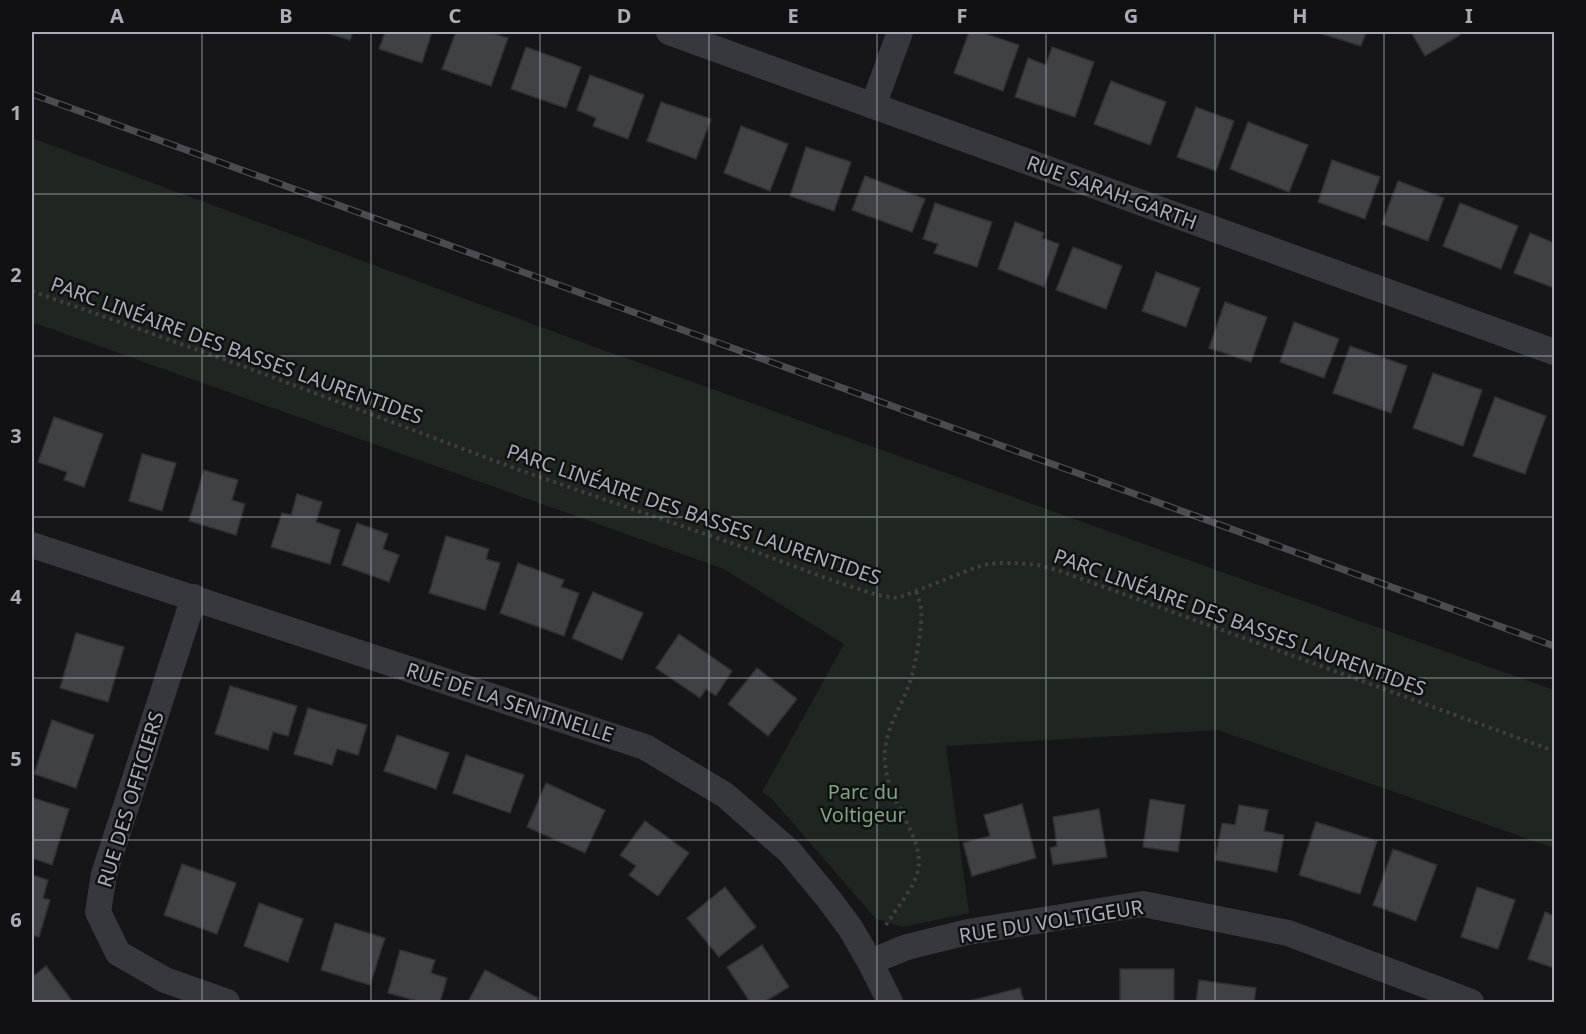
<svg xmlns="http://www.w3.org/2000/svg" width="1586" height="1034" font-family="'Noto Sans',sans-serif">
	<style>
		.green { fill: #1e261f }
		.building { fill: #404145; stroke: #303034; stroke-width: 1.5 }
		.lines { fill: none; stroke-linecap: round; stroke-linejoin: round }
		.path { stroke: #3d3f44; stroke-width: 4; stroke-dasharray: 3 4.5; stroke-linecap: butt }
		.street { stroke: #37383d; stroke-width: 26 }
		.rail-casing { stroke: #4a4c52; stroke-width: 7 }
		.rail { stroke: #111113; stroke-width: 4.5; stroke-dasharray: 14; stroke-linecap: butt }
		.grid { fill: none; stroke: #a8adb8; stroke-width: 1.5; stroke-opacity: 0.55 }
		.labels { text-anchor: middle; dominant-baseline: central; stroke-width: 5; stroke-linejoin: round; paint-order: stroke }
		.street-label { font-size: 20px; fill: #a8adb8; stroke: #111113 }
		.park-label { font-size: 20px; fill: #7fa381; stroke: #111113 }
		.neatline { fill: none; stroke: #a8adb8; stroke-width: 2 }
		.grid-label { font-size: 20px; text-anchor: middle; font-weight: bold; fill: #a8adb8 }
	</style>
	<rect width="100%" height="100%" fill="#161618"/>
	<path class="green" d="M32,138l552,205 691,248 279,99v158l-336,-118 -272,16 23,167 -66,14 -27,-8 -104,-120 -10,-7 82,-148 -120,-75 -692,-247z"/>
	<g class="building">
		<path d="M324,32h29l-3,8z"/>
		<path d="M385,32h47l-10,31 -43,-14z"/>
		<path d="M456,32h33l19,6 -17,48 -49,-17z"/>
		<path d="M969,32h11l39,13 -16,46 -49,-18z"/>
		<path d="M1316,32h50l-5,14z"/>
		<path d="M1411,32h47l2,3 -35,21z"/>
		<path d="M526,47l55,20 -15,41 -55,-19z"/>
		<path d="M1052,47l42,15 -19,55 -60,-20 13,-39 18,7z"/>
		<path d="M590,75l54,20 -16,44 -35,-13 3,-8 -19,-8z"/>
		<path d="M1111,81l55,21 -16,43 -56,-21z"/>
		<path d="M661,102l50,17 -15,40 -49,-18z"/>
		<path d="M1196,107l38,14 -18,50 -39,-14z"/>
		<path d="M1248,122l60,23 -19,47 -59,-23z"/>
		<path d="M741,126l47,18 -18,47 -46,-18z"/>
		<path d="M806,147l45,15 -17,49 -44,-15z"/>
		<path d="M1332,160l48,17 -15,42 -47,-17z"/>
		<path d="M865,176l60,23 -13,33 -60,-22z"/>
		<path d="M1398,181l46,17 -16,43 -46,-17z"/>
		<path d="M935,203l57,19 -15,45 -43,-14 4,-9 -15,-5z"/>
		<path d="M1460,203l58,23 -17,43 -58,-23z"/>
		<path d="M1015,222l29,11 -2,5 17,6 -15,43 -46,-18z"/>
		<path d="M1530,233l24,10v45l-40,-15z"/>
		<path d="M1073,247l49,19 -16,43 -50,-19z"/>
		<path d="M1156,272l44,16 -14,39 -44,-16z"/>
		<path d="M1225,302l42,15 -16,45 -42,-14z"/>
		<path d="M1294,322l45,17 -15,39 -44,-16z"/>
		<path d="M1350,346l57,20 -16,47 -58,-20z"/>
		<path d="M1433,373l49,17 -19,56 -50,-18z"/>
		<path d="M1495,397l51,19 -21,58 -52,-18z"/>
		<path d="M54,417l49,17 -19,53 -20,-7 3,-8 -29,-10z"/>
		<path d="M142,454l34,9 -14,48 -33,-10z"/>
		<path d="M204,470l34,10 -6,20 13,4 -9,31 -47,-14z"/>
		<path d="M297,494l25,8 -6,20 24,8 -10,34 -59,-17 11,-34 9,2z"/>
		<path d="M357,523l31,11 -5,15 16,6 -10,27 -47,-17z"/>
		<path d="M446,536l43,13 -3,10 14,4 -15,47 -56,-17z"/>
		<path d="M518,563l46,17 -3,7 18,6 -15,43 -64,-23z"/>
		<path d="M593,592l50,21 -21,47 -50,-22z"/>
		<path d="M76,633l48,14 -16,55 -48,-14z"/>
		<path d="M679,634l53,37 -16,25 -10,-7 -6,9 -44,-30z"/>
		<path d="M757,668l40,31 -29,37 -40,-32z"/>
		<path d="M230,686l67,20 -9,30 -15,-4 -5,18 -53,-16z"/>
		<path d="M308,708l59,17 -9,30 -21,-6 -5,16 -38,-11z"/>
		<path d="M52,720l42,15 -18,53 -42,-14z"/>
		<path d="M397,735l52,18 -13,36 -52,-18z"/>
		<path d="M466,755l58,20 -14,38 -57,-20z"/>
		<path d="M546,783l59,27 -20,43 -58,-26z"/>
		<path d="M33,798l36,11 -17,56 -20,-7v-55z"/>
		<path d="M1150,799l35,6 -7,47 -35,-5z"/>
		<path d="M1022,804l14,54 -64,18 -9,-33 27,-7 -6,-21z"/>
		<path d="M1239,805l29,5 -4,21 20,4 -7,37 -62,-12 7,-37 13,2z"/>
		<path d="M1099,809l8,48 -54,8 -3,-17 7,-2 -4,-29z"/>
		<path d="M645,821l44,32 -31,43 -29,-21 7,-9 -16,-11z"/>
		<path d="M1316,822l61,19 -17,53 -61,-19z"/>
		<path d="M1393,849l44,16 -21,56 -43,-16z"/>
		<path d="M182,864l54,19 -19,51 -53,-19z"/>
		<path d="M32,875l16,5 -5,18 7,2 -11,37 -7,-2z"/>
		<path d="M725,887l31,40 -37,30 -32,-39z"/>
		<path d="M1477,887l38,13 -17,49 -37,-12z"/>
		<path d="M259,903l44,16 -15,43 -44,-16z"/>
		<path d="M1545,912l9,4v52l-26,-9z"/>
		<path d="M335,923l50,15 -15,47 -49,-15z"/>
		<path d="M762,945l27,42 -25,15h-14l-23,-35z"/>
		<path d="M400,950l35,10 -4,13 16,5 -7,24h-19l-33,-9z"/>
		<path d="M46,966l27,36h-41v-25z"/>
		<rect x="1120" y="969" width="54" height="33"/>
		<path d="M485,970l53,28 -2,4h-68z"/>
		<path d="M1199,980l57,8 -2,14h-58z"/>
		<path d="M1020,988l4,14h-54l-1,-1z"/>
	</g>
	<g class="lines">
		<g class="path">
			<path d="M32,291l208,74 282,106 218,75 94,35 43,14 21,3 66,-26 19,-7 15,-2h18l22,2 22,6 494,180"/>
			<path d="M886,925c10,-16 25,-33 31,-51 9,-28 -17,-59 -26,-85 -5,-13 -7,-27 -6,-40 3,-24 16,-43 24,-64 6,-18 14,-59 12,-77 -1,-6 -3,-11 -5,-17"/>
		</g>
		<g class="street">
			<path d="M669,32l885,320"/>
			<path d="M873,106l27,-74"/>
			<path d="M32,545l613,202 80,48 64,56 39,47 23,31 19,33 20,40"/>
			<path d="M194,597l-90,277 -6,38 20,41 47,27 62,22"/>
			<path d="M870,962l37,-15 61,-15 175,-28 145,29 183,69"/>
		</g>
		<g class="rail-casing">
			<path id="rail" d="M32,94l1522,552"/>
		</g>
		<use href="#rail" class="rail"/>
	</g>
	<path class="grid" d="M202,32v970M371,32v970M540,32v970M709,32v970M877,32v970M1046,32v970M1215,32v970M1384,32v970M32,194h1522M32,356h1522M32,517h1522M32,678h1522M32,840h1522"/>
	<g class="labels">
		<g class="street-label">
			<text transform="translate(1112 192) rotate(20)">RUE SARAH-GARTH</text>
			<text transform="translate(237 350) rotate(20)">PARC LINÉAIRE DES BASSES LAURENTIDES</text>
			<text transform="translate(694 514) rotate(19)">PARC LINÉAIRE DES BASSES LAURENTIDES</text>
			<text transform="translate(1240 622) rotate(20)">PARC LINÉAIRE DES BASSES LAURENTIDES</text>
			<text transform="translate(510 702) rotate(18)">RUE DE LA SENTINELLE</text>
			<text transform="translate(130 799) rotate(-73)">RUE DES OFFICIERS</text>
			<text transform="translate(1051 921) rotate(-9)">RUE DU VOLTIGEUR</text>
		</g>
		<g class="park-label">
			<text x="863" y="791">Parc du<tspan x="863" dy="23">Voltigeur</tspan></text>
		</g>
	</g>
	<rect width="1586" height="1034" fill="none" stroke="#111113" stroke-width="66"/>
	<rect x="33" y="33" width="1520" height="968" class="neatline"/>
	<g class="grid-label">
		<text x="117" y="23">A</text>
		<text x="286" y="23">B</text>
		<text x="455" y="23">C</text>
		<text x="624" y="23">D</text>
		<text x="793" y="23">E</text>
		<text x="962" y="23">F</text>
		<text x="1131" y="23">G</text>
		<text x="1300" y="23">H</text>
		<text x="1469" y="23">I</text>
		<text x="16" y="120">1</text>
		<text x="16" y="282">2</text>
		<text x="16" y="443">3</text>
		<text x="16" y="604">4</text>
		<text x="16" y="766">5</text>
		<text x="16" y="927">6</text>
	</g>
</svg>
